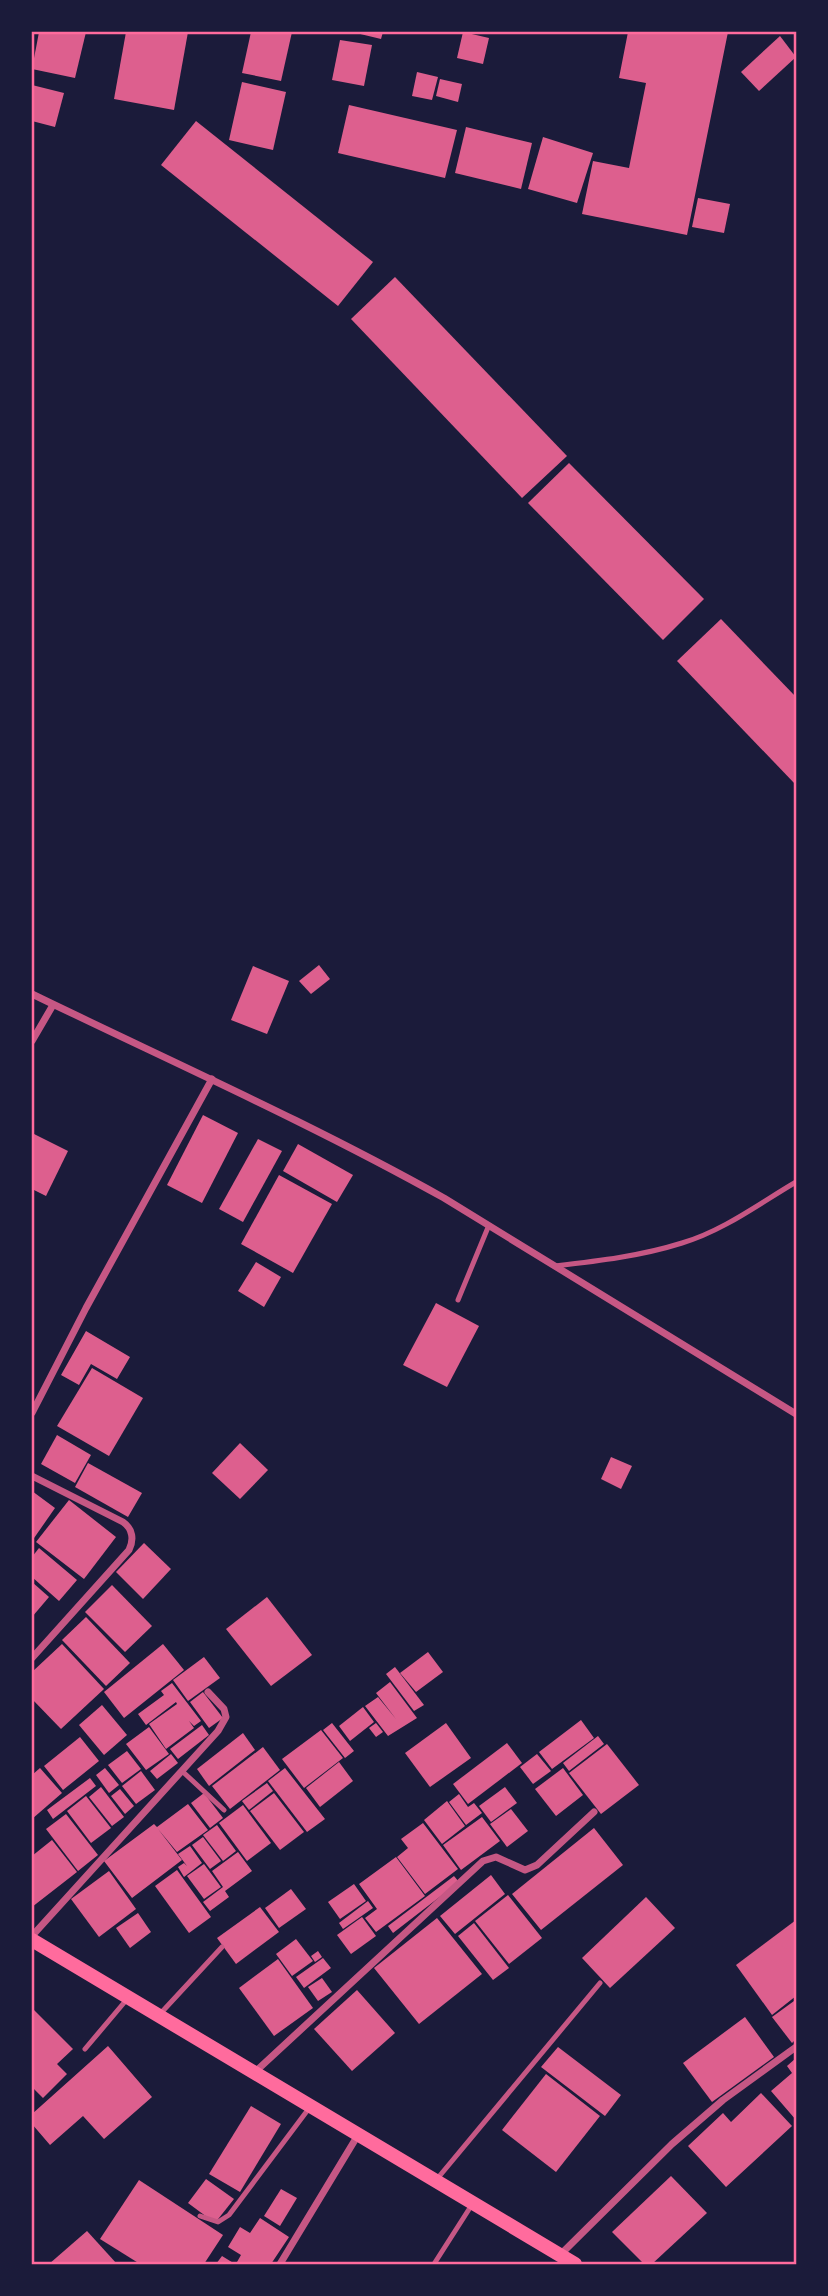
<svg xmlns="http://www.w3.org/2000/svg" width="828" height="2296" font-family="'Fira Sans',sans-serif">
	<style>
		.building { fill: #dd5f8e }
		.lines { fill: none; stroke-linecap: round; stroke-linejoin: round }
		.service { stroke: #c65784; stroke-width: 5 }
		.minor { stroke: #c65784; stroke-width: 7 }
		.secondary { stroke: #ff6b9d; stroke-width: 14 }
		.neatline { fill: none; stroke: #ff6b9d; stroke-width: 2.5 }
	</style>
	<rect width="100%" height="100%" fill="#1b1b3a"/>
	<g class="building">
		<path d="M39,32h47l-11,46 -43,-9z"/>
		<path d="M126,32h62l-14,78 -60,-11z"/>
		<path d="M251,32h41l-11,49 -39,-8z"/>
		<path d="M352,32h31l-2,7z"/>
		<path d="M463,32l26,6 -6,26 -26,-6z"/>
		<path d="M628,32h100l-41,203 -105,-21 11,-53 36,7 17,-85 -27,-5z"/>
		<path d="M780,36l16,21 -37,34 -18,-19z"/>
		<path d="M340,40l32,5 -8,41 -32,-6z"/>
		<path d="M417,72l21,5 -6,23 -20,-4z"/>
		<path d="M440,79l22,5 -4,18 -22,-6z"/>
		<path d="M242,82l44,10 -13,58 -44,-10z"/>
		<path d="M32,85l32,8 -9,34 -23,-6z"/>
		<path d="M349,105l108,25 -12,48 -107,-25z"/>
		<path d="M196,121l177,141 -35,44 -177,-141z"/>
		<path d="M466,127l66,16 -11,46 -66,-16z"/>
		<path d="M543,137l50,16 -16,50 -49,-14z"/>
		<path d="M698,198l32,6 -6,29 -32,-6z"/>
		<path d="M395,277l172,179 -45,42 -171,-179z"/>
		<path d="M569,463l135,136 -41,41 -135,-137z"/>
		<path d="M721,619l75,78v88l-119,-124z"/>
		<path d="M319,965l11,14 -19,15 -12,-13z"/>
		<path d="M253,966l36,15 -22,53 -36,-14z"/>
		<path d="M203,1115l35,18 -36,70 -35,-18z"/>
		<path d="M32,1133l36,18 -22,45 -14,-7z"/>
		<path d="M258,1139l24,12 -39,71 -24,-13z"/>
		<path d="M298,1144l55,31 -16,27 -54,-31z"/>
		<path d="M279,1175l53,29 -39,69 -52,-29z"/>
		<path d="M256,1262l25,15 -17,30 -26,-16z"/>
		<path d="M436,1303l43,23 -32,61 -44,-22z"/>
		<path d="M86,1331l44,26 -13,22 -26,-15 -12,21 -18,-10z"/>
		<path d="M92,1368l51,30 -34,58 -52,-30z"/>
		<path d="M57,1435l34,20 -16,28 -34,-19z"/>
		<path d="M240,1443l28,27 -28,29 -28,-26z"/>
		<path d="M611,1457l21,9 -11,23 -20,-10z"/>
		<path d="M88,1463l54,30 -14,24 -53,-30z"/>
		<path d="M32,1491l23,17 -23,33z"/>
		<path d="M69,1500l47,37 -32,42 -48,-37z"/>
		<path d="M144,1543l27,26 -28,30 -27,-27z"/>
		<path d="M39,1548l38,32 -18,21 -27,-24v-20z"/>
		<path d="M32,1582l17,15 -17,20z"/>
		<path d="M112,1585l40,41 -27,26 -40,-40z"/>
		<path d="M267,1597l45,58 -41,31 -45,-57z"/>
		<path d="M86,1617l44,46 -24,23 -44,-46z"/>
		<path d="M62,1644l42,45 -43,40 -29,-30v-27z"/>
		<path d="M163,1644l21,26 -60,48 -20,-26z"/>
		<path d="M428,1652l15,20 -27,20 -16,-19z"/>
		<path d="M204,1657l16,21 -32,23 -15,-21z"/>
		<path d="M395,1667l29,38 -10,6 -28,-37z"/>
		<path d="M390,1682l27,36 -29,18 -23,-30 13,-9 18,22 -20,-26z"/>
		<path d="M172,1683l29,38 -7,5 -5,-5 5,7 -28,21 -17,-25 28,-20 -1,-2 -30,23 -8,-11 26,-19 -3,-4z"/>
		<path d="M203,1692l20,26 -14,10 -19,-26z"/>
		<path d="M102,1705l25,30 -23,20 -25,-30z"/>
		<path d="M363,1707l11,15 -24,19 -11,-15z"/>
		<path d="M581,1720l13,18 -42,31 -13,-17z"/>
		<path d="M332,1723l22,28 -9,7 -22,-28z"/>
		<path d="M376,1723l7,9 -7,5 -7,-9z"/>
		<path d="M446,1723l25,35 -41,29 -25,-34z"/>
		<path d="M202,1725l7,10 -31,24 -8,-10z"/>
		<path d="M149,1727l20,27 -23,16 -20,-26z"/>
		<path d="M321,1730l22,28 -39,30 -22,-29z"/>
		<path d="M243,1733l12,17 -46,36 -12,-17z"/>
		<path d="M598,1736l6,8 -35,27 -6,-8z"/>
		<path d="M80,1737l19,24 -36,29 -19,-24z"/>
		<path d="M507,1743l15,20 -54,41 -15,-20z"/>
		<path d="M607,1744l32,41 -38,29 -32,-41z"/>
		<path d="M263,1747l17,23 -50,39 -18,-23z"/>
		<path d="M127,1751l14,18 -19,14 -14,-18z"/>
		<path d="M171,1754l7,9 -21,16 -7,-8z"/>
		<path d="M537,1754l14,17 -18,13 -13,-17z"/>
		<path d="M339,1762l14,19 -33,26 -14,-19z"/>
		<path d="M40,1768l22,25 -30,26v-44z"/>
		<path d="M105,1768l14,17 -10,8 -13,-18z"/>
		<path d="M285,1768l40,51 -18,13 -39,-51z"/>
		<path d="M563,1768l20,27 -27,21 -21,-27z"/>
		<path d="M141,1771l14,19 -19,14 -14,-18z"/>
		<path d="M90,1778l6,8 -43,33 -6,-9z"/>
		<path d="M267,1783l6,8 -24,19 -7,-9z"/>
		<path d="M101,1787l23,30 -12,9 -23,-29z"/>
		<path d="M505,1787l12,16 -26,19 -12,-16z"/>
		<path d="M120,1789l14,17 -9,8 -14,-18z"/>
		<path d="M204,1793l19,25 -13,10 -19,-25z"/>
		<path d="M274,1793l30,39 -24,18 -30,-39z"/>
		<path d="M459,1794l9,13 6,-4 8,10 -16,12 -17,-23z"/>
		<path d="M86,1796l25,32 -20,15 -24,-32z"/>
		<path d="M447,1801l18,25 -23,18 -18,-24z"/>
		<path d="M188,1804l20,26 -31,22 -19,-23 24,31 -50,38 -28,-37 50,-37 3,3z"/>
		<path d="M243,1805l28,38 -24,18 -28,-38z"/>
		<path d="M511,1809l17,22 -21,16 -17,-23z"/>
		<path d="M66,1814l32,41 -20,16 -32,-42z"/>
		<path d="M482,1817l18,24 -39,29 -18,-25z"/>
		<path d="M423,1823l35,46 -33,25 -28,-37 11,-9 -7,-9z"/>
		<path d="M217,1825l19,26 -13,10 -20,-26z"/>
		<path d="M594,1828l29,37 -82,65 -29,-36z"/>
		<path d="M203,1837l18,24 -11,8 -18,-24z"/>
		<path d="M52,1840l25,32 -45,35v-51z"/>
		<path d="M190,1846l12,17 -18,14 -6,-10 6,-4 3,3 -9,-12z"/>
		<path d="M238,1852l14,19 -27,20 4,6 -19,14 -7,-9 20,-15 -11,-16z"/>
		<path d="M396,1857l29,39 -49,36 -11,-14 12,-9 -18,-25z"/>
		<path d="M204,1864l17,23 -17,12 -17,-23z"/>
		<path d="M177,1870l34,47 -22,16 -34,-47z"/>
		<path d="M109,1871l27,38 -37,28 -28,-38z"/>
		<path d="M491,1875l14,19 -50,40 -15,-18z"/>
		<path d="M454,1876l5,6 -66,51 -5,-7z"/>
		<path d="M354,1884l12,17 -26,18 -12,-17z"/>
		<path d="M291,1889l15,20 -27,19 -14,-20z"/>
		<path d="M508,1895l34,43 -33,26 -34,-43z"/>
		<path d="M646,1897l29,31 -65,60 -28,-30z"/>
		<path d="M368,1901l5,7 -30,21 -4,-6z"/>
		<path d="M260,1907l19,25 -43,32 -19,-26z"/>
		<path d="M138,1913l13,19 -21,16 -14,-20z"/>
		<path d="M362,1917l14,19 -25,18 -14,-19z"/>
		<path d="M437,1918l45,56 -63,50 -45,-56z"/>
		<path d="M796,1920v76l-24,19 -36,-50z"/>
		<path d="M474,1923l35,45 -16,12 -35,-44z"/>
		<path d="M296,1939l17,22 -21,15 -16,-22z"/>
		<path d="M318,1951l4,6 -7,5 -4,-6z"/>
		<path d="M323,1958l8,10 -27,20 -8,-11z"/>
		<path d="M278,1959l35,49 -39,28 -35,-48z"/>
		<path d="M322,1978l10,14 -14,9 -10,-14z"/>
		<path d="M357,1990l38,43 -43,38 -38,-42z"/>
		<path d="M794,2001l2,4v34l-4,4 -20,-26z"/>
		<path d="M32,2008l41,41 -16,15 10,10 -24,24 -9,-9 -2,2z"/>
		<path d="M745,2017l29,40 -62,45 -29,-39z"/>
		<path d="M108,2046l44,51 -48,42 -21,-23 -33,29 -18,-21v-10z"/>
		<path d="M558,2047l63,48 -16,21 -64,-49z"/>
		<path d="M796,2058v62l-25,-29 21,-18 -5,-7z"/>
		<path d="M546,2074l54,42 -44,56 -54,-42z"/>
		<path d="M761,2093l31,33 -66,61 -38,-41 35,-33 8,9z"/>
		<path d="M251,2106l30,18 -41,68 -31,-18z"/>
		<path d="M671,2176l36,37 -55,51h-8l-32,-32z"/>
		<path d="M206,2179l28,20 -19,24 -27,-20z"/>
		<path d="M139,2180l84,55 -19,29h-64l-40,-25z"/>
		<path d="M281,2189l16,9 -17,28 -16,-10z"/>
		<path d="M260,2218l29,19 -18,27h-31l-3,-2 4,-7 -13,-8 12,-20 10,6z"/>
		<path d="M87,2231l30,33h-68z"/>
		<path d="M222,2256l13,8h-19z"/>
	</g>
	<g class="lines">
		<g class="service">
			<path d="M555,1266c43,-5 86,-10 127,-23 41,-12 78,-40 114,-61"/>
			<path d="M458,1300l31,-75"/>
			<path d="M182,1771l42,39"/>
			<path d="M160,2014l62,-67"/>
			<path d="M85,2049l43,-51"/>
			<path d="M437,2179l163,-196"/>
			<path d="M200,2216l18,6 11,-7 81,-108"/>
			<path d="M434,2264l39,-61"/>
		</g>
		<g class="minor">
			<path d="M32,994c138,67 278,129 412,204l352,216"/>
			<path d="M32,1041l21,-36"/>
			<path d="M32,1413l54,-105 126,-229"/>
			<path d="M32,1476l91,46c10,7 11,18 6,28l-97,108"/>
			<path d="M32,1936l186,-205 8,-14 -2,-8 -16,-17"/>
			<path d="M255,2072l228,-211 13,-4 29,13 12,-5 57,-53"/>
			<path d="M560,2255l112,-111 51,-44 73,-53"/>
			<path d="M280,2264l78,-129"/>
		</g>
		<path class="secondary" d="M32,1940l543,324"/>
	</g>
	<rect width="828" height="2296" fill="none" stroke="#1b1b3a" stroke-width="66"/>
	<rect x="33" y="33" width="762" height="2230" class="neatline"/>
</svg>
